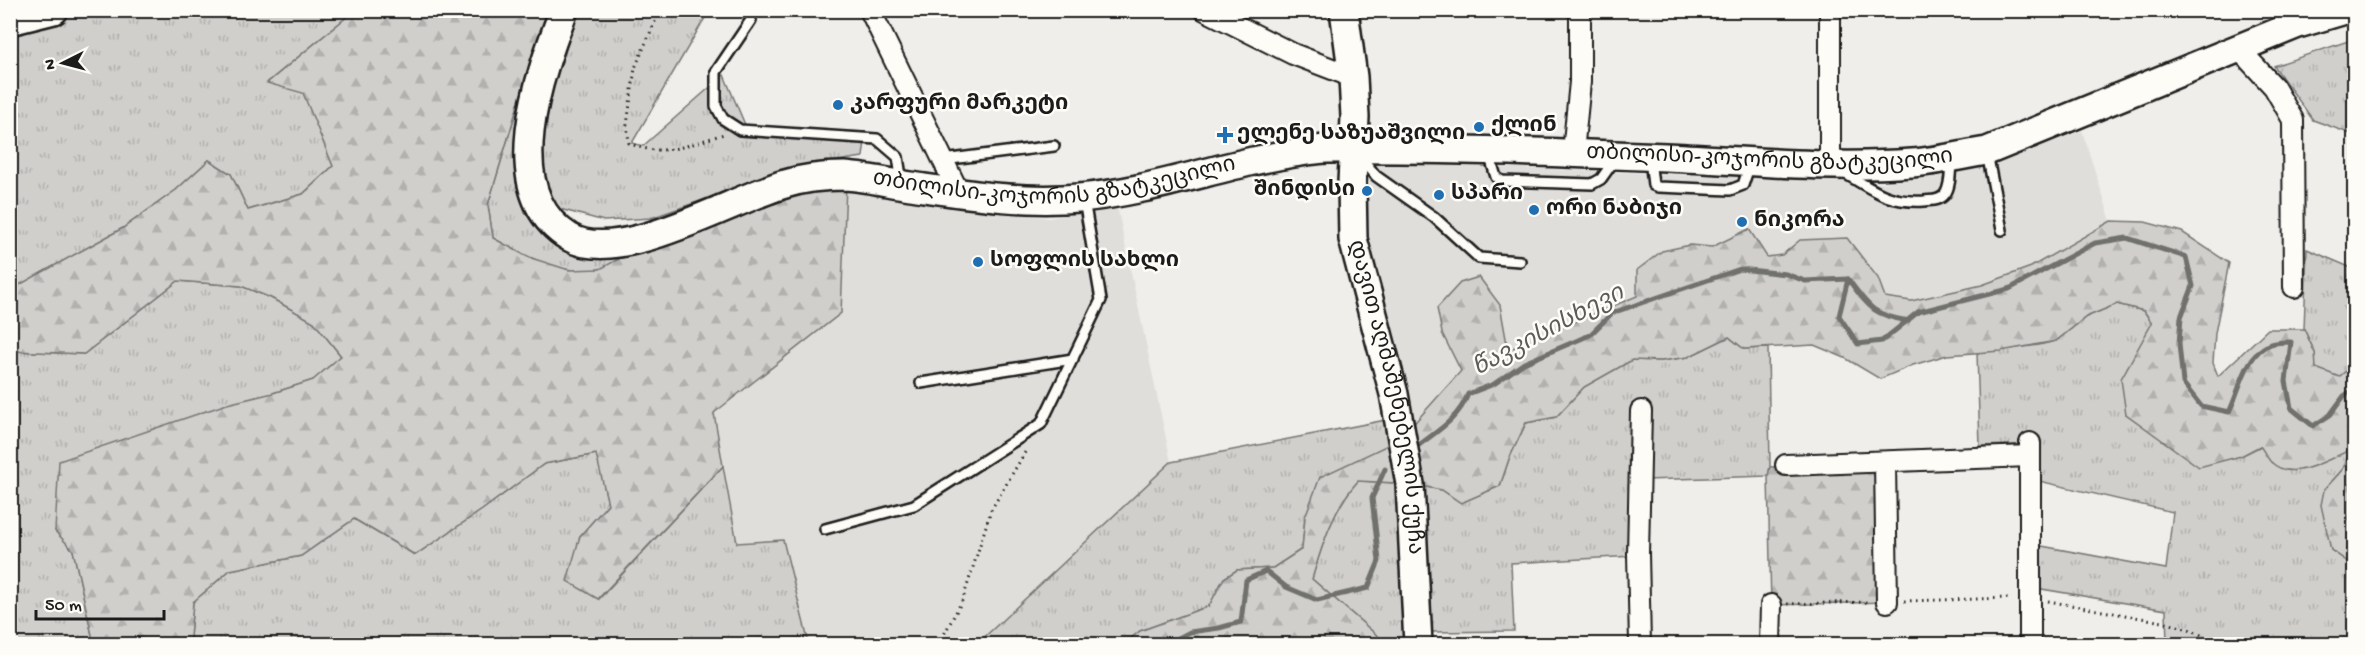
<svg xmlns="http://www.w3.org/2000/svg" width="2365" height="655" font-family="'Gochi Hand','Noto Sans Georgian',sans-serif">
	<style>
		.built { fill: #e0deda }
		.grass { fill: url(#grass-tufts); stroke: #767674; stroke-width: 1.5 }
		.forest { fill: url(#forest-firs); stroke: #767674; stroke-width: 1.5 }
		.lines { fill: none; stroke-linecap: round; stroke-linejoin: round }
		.stream { stroke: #706f6d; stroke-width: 5 }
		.lane-casing { stroke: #1c1c1c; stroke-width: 14 }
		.street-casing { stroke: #1c1c1c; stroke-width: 24 }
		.secondary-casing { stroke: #1c1c1c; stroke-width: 32 }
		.path { stroke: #1c1c1c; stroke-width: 3; stroke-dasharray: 1.5 4.5; stroke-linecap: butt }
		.lane { stroke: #fdfcf7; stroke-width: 9 }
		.street { stroke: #fdfcf7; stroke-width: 20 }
		.secondary { stroke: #fdfcf7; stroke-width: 27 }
		.poi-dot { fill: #1f6fb2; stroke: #fdfcf7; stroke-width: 2 }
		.labels { text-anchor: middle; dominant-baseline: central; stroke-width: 5; stroke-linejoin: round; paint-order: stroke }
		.poi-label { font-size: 22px; font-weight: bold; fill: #1c1c1c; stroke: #fdfcf7; text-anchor: start }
		.street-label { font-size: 22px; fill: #1c1c1c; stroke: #fdfcf7 }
		.water-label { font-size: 24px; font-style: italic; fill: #5b5b59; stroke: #fdfcf7 }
	</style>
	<defs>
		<pattern id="grass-tufts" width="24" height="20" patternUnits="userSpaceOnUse" patternTransform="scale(1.5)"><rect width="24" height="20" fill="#d0cfcc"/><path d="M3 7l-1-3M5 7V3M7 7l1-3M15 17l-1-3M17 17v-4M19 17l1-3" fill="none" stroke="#b2b1af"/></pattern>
		<pattern id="forest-firs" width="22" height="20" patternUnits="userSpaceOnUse" patternTransform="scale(1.5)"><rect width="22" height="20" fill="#d0cfcc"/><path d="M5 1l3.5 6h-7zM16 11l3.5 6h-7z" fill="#b2b1af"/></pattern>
	</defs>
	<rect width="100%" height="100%" fill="#f0eeea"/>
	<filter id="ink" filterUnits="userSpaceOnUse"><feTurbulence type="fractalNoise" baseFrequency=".0167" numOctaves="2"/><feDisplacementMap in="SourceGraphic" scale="12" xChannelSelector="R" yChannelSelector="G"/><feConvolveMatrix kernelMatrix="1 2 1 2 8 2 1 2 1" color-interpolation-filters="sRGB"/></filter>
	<g filter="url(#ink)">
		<g class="built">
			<path d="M2082,131l29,90 -80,46 -49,18 -71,16 -26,-4 -7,-19 -78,-38 -18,15 -16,2 -17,-28 -37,18 -22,-2 -52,50 -130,56 -8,-46 -21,-28 -37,56 20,38 -53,58 -47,-194 2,-59 12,-14 504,21 88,-12z"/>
			<path d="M846,185l53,10 150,23 68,-12 54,256 -194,182h-29l-2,-11 -36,11h-101l-26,-104 -46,3 -23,-130 127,-100z"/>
		</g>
		<g class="grass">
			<path d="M80,10l274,1 -86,71 35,10 30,74 -30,28 -55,16 -17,-36 -22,-14 -33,30 -53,38 -112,62 -1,-263z"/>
			<path d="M576,11h133l-77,132 11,3 81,-71 22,52 120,5 -3,25 -62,9 -150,52 -47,3 -44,-12 -16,-18 -4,-36 17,-93z"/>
			<path d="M2354,39v96l-41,-15 -39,-54z"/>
			<path d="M520,98l-4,84 10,32 21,23 36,20 45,-3c-9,5 -19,13 -29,15 -37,8 -75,-14 -106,-31l-5,-33z"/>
			<path d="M2307,249l47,20v95l-15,13 -24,-9v-15l-11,-24z"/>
			<path d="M178,281l63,5 30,12 43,24 27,34 -27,24 -41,13 -218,138 18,19 21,94h-83l-1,-295 3,2 71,3z"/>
			<path d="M2117,304l27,7 8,12 -11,22 -15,69 36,24 79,18 20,-10 11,17 41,3 38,-17 -8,20 -19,21 7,60 23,16v78h-187l-1,-34 -130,-22v-43l130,24 7,-57 -134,-31 -1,-37 -58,2 -3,-93 62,-8 17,-4 30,-24z"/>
			<path d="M1729,337l15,12 24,-1 2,119 -2,9 -123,4 -12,76 -122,7 3,68 -83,1 -10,-146 21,4 19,13 39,-17 9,-27 17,-36 30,-6 28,-30 48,-27 29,1 27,-4z"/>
			<path d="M1386,420l4,24 -33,17 -52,56 -3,32 -29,19 -36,2 -13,8 -15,28 -69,25 -16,13h-147l194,-182z"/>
			<path d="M597,454l11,50 -28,32 19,63 124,-133 14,77 46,-3 26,104h-614l-5,-7 3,-35 37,-32 71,-14 53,-37 61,36 67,-45 62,-46z"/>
			<path d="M1358,481l38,2 11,121 -4,40h-16l-75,-65c10,-34 22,-72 46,-98z"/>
		</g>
		<g class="forest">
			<path d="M354,11h195l-29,87 -32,107 5,33 35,19 41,13 31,-1 28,-15 150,-61 68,-8 -5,128 -127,100 9,53 -125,133 -31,-18 13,-45 28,-32 -12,-50 -52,10 -62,46 -67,45 -61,-36 -53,37 -71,14 -37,32 -3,35 5,7h-101l-21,-94 -18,-19 4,-70 168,-57 46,-11 40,-13 28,-24 -27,-34 -43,-24 -30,-12 -63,-5 -94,73 -71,-3 -3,-2v-59l113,-62 53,-38 33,-30 22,14 17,36 55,-16 30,-28 -30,-73 -36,-10z"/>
			<path d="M2111,221l34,1 37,10 47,31 -14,70 -2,30 5,13 50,-47h36l11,24 1,15 23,9 15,-13v202l-23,-16 -10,-45 3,-15 19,-21 8,-19c-23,8 -58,34 -80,12 -4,-4 -7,-11 -11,-16l-19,10 -42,11 -73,-53 -5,-35 31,-56 -8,-12 -27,-7 -31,13 -30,24 -55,10 -54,4 -34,10 -33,14 -35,-21 -31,-13 -70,4 -15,-12 -41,20 -27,4 -29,-1 -48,27 -28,30 -30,6 -17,36 -9,27 -39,17 -19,-13 -21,-4 -12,-57 52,-58 -19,-38 -5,-25 23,-25 19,-6 21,28 8,45 129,-54v-26l25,-19 28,-6 22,2 37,-18 18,28 15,-2 18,-15 47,-2 31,40 7,19 26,4 71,-16 49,-18z"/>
			<path d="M1390,444l6,39 -38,-2c-24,26 -36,64 -46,98l75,65h-263l16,-13 69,-25 15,-28 13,-8 36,-2 29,-19 3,-32 15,-40z"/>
			<path d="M1885,462l2,140 -116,3 -3,-129 2,-9z"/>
		</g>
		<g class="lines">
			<g class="stream">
				<path d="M1848,279c21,28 24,36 60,42"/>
				<path d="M1419,445c20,-15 40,-27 49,-51l26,-10 30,-21 66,-28 22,-22 128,-44 46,5 19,7 43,-2 -9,37 19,28 24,-3 36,-29 91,-23 86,-46 32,-5 59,19 7,29 -12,31 -2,27 4,39 18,23 28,6c11,-21 16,-59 42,-68 6,-2 14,-2 20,-2l-5,39 5,27 22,18 17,-11 14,-19 10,-7"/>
				<path d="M1167,644l23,-12 29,-4 22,-6 5,-42 20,-9 20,16 31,13 51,-12 11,-27 -7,-63 13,-29"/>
			</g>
			<g class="lane-casing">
				<g id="lane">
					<path d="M751,20l-35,52v34l7,13 17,11 137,9 21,18 4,26"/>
					<path d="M1987,153l15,77"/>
					<path d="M1489,154l7,23 6,4 90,3 9,-5 15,-21"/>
					<path d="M1360,156l16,20 58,41 45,41 41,3"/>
					<path d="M1650,159l3,26 5,2 72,3 13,-5 7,-21"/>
					<path d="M943,160l111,-14"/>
					<path d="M1846,174c29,17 42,29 78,27 8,-1 16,0 21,-7 6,-8 5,-23 6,-33"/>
					<path d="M921,383l152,-24"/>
					<path d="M825,529l89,-24 127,-81 60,-124 -17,-100"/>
				</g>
			</g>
			<g class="street-casing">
				<g id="street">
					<path d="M870,10l89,183"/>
					<path d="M1205,10l88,44 60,23"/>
					<path d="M1830,10v155"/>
					<path d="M2238,48l36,39 19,33 1,167"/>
					<path d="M1573,152l7,-70v-72"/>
					<path d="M1885,462l2,140"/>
					<path d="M1786,465l244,-9"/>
					<path d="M1640,644l-2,-90 3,-143"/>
					<path d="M1770,644l1,-39"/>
					<path d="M2030,644v-201"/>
				</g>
			</g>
			<g class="secondary-casing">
				<g id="secondary">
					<path id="s1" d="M564,10c-24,63 -68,182 5,227 50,30 163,-38 216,-53 19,-6 39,-8 59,-8 22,1 45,7 67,10 56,8 111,17 168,12 58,-5 117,-24 174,-37 24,-5 50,-11 75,-12 113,-1 226,3 338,8 82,4 164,12 246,6 25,-2 50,-8 75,-12l311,-127 47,-14"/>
					<path id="s2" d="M1344,10l9,67 2,40 -3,66 1,56 41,155 16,90 8,160"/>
					<path d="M10,21l44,-11"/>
				</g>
			</g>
			<g class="path">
				<path d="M660,10l-25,58 -8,57 2,18c34,16 61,1 95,-9"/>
				<path d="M1904,601l108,-3"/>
				<path d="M2048,601l115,21 29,8 26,14"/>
				<path d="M1787,604l84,-2"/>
				<path d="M939,644l24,-45 28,-89 36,-61"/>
			</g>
			<use href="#lane" class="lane"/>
			<use href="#street" class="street"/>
			<use href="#secondary" class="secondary"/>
		</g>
	</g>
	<g class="poi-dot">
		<circle cx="838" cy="105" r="6"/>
		<circle cx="1479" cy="127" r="6"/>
		<path d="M1222 126h6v6h6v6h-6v6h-6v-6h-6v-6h6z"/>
		<circle cx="1367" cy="191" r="6"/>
		<circle cx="1439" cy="195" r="6"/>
		<circle cx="1534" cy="210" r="6"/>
		<circle cx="1742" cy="222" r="6"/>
		<circle cx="978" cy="262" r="6"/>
	</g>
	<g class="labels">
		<g class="poi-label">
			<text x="850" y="105">კარფური მარკეტი</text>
			<text x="1491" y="127">ქლინ</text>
			<text x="1237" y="135">ელენე საზუაშვილი</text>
			<text x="1355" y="191" text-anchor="end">შინდისი</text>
			<text x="1451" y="195">სპარი</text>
			<text x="1546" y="210">ორი ნაბიჯი</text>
			<text x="1754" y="222">ნიკორა</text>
			<text x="990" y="262">სოფლის სახლი</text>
		</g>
		<g class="street-label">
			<text stroke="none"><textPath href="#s1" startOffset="1466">თბილისი-კოჯორის გზატკეცილი</textPath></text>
			<text stroke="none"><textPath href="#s1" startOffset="746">თბილისი-კოჯორის გზატკეცილი</textPath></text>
			<text stroke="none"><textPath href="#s2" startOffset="392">დავით აღმაშენებელის ქუჩა</textPath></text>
		</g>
		<g class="water-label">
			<text transform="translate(1549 332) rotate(-28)">წავკისისხევი</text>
		</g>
	</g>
	<rect width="2365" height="655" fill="none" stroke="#fdfcf7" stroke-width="36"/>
	<rect x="18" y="18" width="2329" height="619" fill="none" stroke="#1c1c1c" stroke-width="2" filter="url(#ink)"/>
	<g transform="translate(63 63) rotate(264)" stroke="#fdfcf7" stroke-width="4.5" paint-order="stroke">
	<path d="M0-4.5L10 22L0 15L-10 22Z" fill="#1c1c1c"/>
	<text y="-9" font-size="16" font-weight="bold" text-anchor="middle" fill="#1c1c1c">N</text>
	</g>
	<path d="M36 610v9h128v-9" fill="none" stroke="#1c1c1c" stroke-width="3"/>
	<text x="45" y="610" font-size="18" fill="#1c1c1c" stroke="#fdfcf7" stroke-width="4.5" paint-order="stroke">50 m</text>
</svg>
